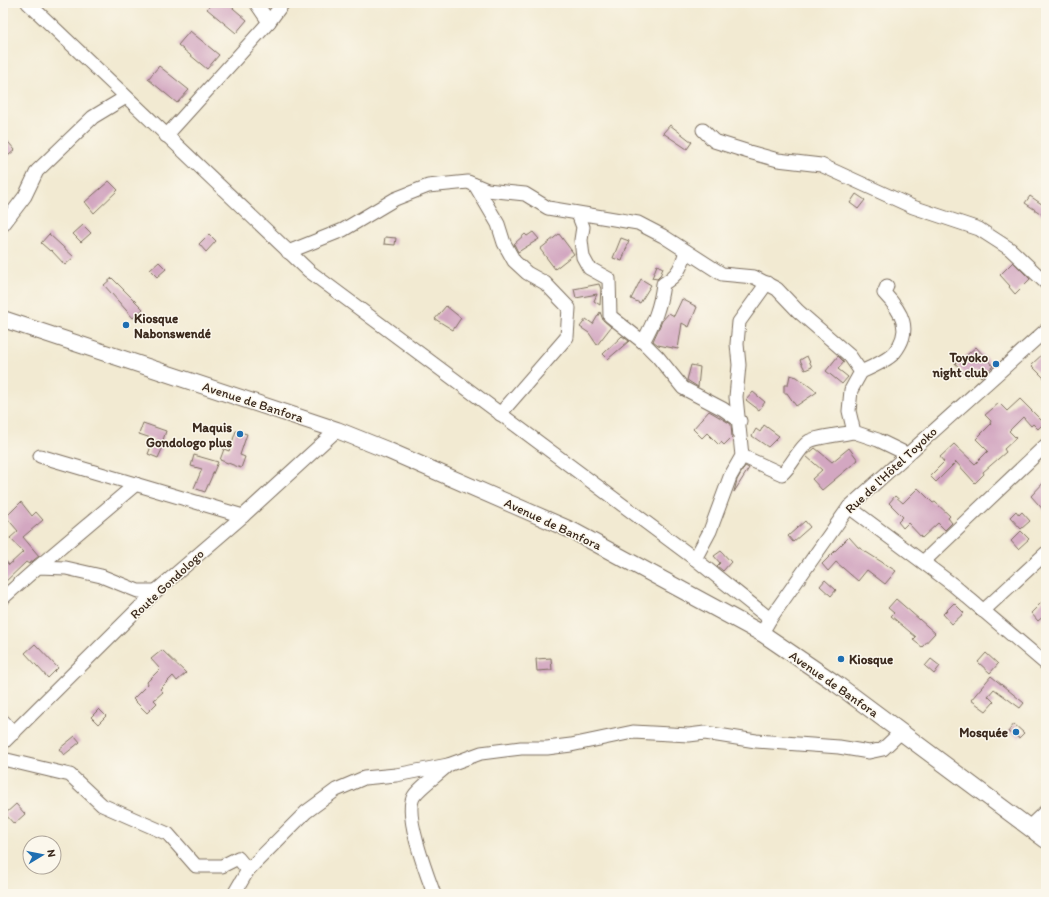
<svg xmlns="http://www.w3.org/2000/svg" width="1049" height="897" font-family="Itim,sans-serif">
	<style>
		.building { fill: #d3a7c1 }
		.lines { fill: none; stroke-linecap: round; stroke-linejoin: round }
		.minor-casing { stroke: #7b6d5d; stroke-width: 15 }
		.major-casing { stroke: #7b6d5d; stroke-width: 18 }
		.minor { stroke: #fff; stroke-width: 13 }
		.major { stroke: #fff; stroke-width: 16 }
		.poi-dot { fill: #1f6fb2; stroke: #fbf7ec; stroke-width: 1.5 }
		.labels { text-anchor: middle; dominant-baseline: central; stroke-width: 3; stroke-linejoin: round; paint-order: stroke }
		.poi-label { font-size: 13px; font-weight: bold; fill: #3b2a1e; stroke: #fbf7ec; text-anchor: end }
		.street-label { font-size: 13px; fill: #3b2a1e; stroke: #fbf7ec }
	</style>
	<rect width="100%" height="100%" fill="#fbf7ec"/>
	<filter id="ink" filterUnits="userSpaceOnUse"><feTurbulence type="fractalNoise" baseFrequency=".025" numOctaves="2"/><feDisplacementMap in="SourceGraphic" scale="8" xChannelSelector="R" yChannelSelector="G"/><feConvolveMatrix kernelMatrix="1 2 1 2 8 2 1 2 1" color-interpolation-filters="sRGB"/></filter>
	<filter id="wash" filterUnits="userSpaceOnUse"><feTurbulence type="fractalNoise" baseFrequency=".012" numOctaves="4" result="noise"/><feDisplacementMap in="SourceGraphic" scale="16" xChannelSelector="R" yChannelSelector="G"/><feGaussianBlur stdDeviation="0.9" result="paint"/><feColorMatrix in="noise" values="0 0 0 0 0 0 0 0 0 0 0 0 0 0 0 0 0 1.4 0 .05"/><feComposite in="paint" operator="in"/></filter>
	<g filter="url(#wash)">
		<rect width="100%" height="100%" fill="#f2ead2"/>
		<g id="blocks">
			<g class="building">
				<path d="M212,3h15l20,17 -11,13 -29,-24z"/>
				<path d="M190,31l29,24 -12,14 -29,-24z"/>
				<path d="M159,66l30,24 -12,13 -29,-24z"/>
				<path d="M670,125l22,17 -5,7 -24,-16z"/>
				<path d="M3,136l12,14 -12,10z"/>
				<path d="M109,181l9,9 -24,23 -9,-11z"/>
				<path d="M856,194l9,6 -7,9 -8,-6z"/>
				<path d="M1030,196l16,11v10l-21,-14z"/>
				<path d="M83,225l8,8 -10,9 -8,-8z"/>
				<path d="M533,232l6,7 -21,13 -4,-8 11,-10 2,2z"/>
				<path d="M49,234l25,23 -9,8 -14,-15 -1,1 -9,-8z"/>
				<path d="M209,234l7,7 -10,11 -7,-8z"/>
				<path d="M559,234l15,20 -19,15 -15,-20z"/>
				<path d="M385,237l11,1 -1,7 -11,-1z"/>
				<path d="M621,238l8,3 -7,20 -9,-3z"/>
				<path d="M159,262l7,7 -9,8 -7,-7z"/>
				<path d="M1013,262l17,17 -15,15 -6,-7 1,-1 -10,-11z"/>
				<path d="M657,265l6,3 -3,8 -3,3 -5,-1z"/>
				<path d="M112,278l31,31 -10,9 -29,-33z"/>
				<path d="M641,279l10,6 -11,18 -9,-4z"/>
				<path d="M599,284l2,5 -1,16 -6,-4 3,-7 -21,4 -2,-9z"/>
				<path d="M682,299l15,8 -8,20 -7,-4 -4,26 -20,-4 -5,-4 9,-20 7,-8 5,3z"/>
				<path d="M446,306l15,12 -8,12 -18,-11z"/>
				<path d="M600,312l3,8 8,7 -14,18 -8,-12 -9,-6 6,-8 7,5z"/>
				<path d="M622,336l7,5 -21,18 -5,-5z"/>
				<path d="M976,347l17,19 -12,11 -6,-7 -8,7 -12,-14 6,-5 1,1z"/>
				<path d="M1046,351v29l-15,-15z"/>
				<path d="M807,356l5,11 -7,3 -5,-10z"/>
				<path d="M838,356l6,6 -6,7 10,8 -6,7 -16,-13z"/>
				<path d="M691,365l9,2 -2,20 -11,-7z"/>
				<path d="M790,375l7,2 20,15 -21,14 -9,-13h-3v-8h4z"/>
				<path d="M753,392l12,10 -6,8 -13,-10z"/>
				<path d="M1020,399l24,24 -6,6 -5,-5 -2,2 -8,-9 -14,14 7,7 -12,11 2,3 -23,20 1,2 -9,9 -19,-21 -20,20 -6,-6 14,-14 -4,-5 14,-13 21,20 13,-13 -12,-12 15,-15 -1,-1 1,-2 -6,-6 14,-12 8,8z"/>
				<path d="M709,411l22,13 1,13 -8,8 -3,-3 -2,3 -12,-12 -5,5 -9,-9z"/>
				<path d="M143,423l23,8 -5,15 2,1 -5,11 -10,-4 6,-15 -15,-5z"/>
				<path d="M764,425l15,11 -11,11 -16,-11 4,-7 4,3z"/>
				<path d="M236,431l11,3 -7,21 5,2 -4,11 -21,-8 4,-11 5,2z"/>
				<path d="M815,448l17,14 17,-14 9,12 -36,30 -10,-11 10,-9 -16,-14z"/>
				<path d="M194,455l24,7 -13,30 -11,-4 8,-19 -11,-3z"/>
				<path d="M745,466l4,2 -15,24 3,-12z"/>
				<path d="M1046,480v33l-15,-17z"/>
				<path d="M918,488l15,15 2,-1 15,14 -2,2 4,5 -7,7 -7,-7 -16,15 -14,-15 -5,5 -5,-6 5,-5 -14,-14 6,-7 8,7z"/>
				<path d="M21,502l11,14 4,-4 7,8 -20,17 16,19 -10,8 -3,-2 -23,22v-26l6,7 14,-13 -13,-14 8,-7 -12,-14z"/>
				<path d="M1016,511l3,4 3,-3 8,9 -9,8 -11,-12z"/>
				<path d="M805,521l5,6 -17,15 -5,-6z"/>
				<path d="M1021,531l8,8 -11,10 -7,-8z"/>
				<path d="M849,537l9,10 38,24 -11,13 -18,-14 -9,11 -22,-19 -8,9 -6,-7z"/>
				<path d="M721,551l10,11 -8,9 -6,-5 3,-3 -6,-7z"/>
				<path d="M825,580l11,10 -5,6 -11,-10z"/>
				<path d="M1046,598v16l-8,7 -7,-8z"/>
				<path d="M896,599l39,34 -13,14 -9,-7 3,-3 -25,-21 3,-3 -6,-5z"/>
				<path d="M954,603l10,10 -12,11 -9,-10z"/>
				<path d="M35,644l23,24 -10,10 -23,-25z"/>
				<path d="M162,650l24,23 -9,8 -4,-5 -13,13 3,3 -9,8 3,3 -10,10 -14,-14 15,-15 -1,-2 13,-13 -9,-10z"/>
				<path d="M986,653l12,11 -8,9 -12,-11z"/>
				<path d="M551,658l1,12 -15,1 -1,-12z"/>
				<path d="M931,659l9,7 -6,8 -9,-8z"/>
				<path d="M991,676l33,27 -4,5 -26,-19 -6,7 6,6 -8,9 -15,-11z"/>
				<path d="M99,709l7,7 -8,8 -7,-7z"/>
				<path d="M1014,724l10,9 -5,5 -11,-6z"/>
				<path d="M75,736l5,6 -16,13 -5,-6z"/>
				<path d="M16,804l9,10 -11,10 -9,-10z"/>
			</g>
		</g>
	</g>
	<g filter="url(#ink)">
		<use href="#blocks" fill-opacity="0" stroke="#7b6d5d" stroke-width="1"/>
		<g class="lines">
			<g class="minor-casing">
				<g id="minor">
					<path d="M28,3l281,268 386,288 75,60"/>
					<path d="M256,3l13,19"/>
					<path d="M703,130l11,11 35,11 29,8 43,5 92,42 66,22 31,20 36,34"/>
					<path d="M166,136l103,-114 14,-19"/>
					<path d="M475,185l23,39 6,19 10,18 13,12 18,10 24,25 -2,29 -67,77"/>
					<path d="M578,214l5,13 -2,13 2,17 6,11 20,11 1,37 33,26"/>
					<path d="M3,225l22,-29 12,-25 56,-54 33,-20"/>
					<path d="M686,251c-5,17 -8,24 -23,33 -3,24 -9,38 -20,58l15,15 25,31 40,21 17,12"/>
					<path d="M288,252l55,-22 52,-31 33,-13 40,-4 19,8 38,4 23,14 90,15 25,13 59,38 32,3 23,12 21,22 52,45 11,16 -10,18 -2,21 5,21 24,8 29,14"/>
					<path d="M861,372c9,-4 27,-12 33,-19 19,-23 8,-41 -10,-60l3,-7"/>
					<path d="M40,456l203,60"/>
					<path d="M742,456l40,18c11,-10 15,-23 26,-32 6,-5 37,-8 46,-10"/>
					<path d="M849,507l103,77 94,80"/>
					<path d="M695,559l15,-28 20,-54 12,-21 -6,-59 3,-32 -2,-21 2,-22 28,-39"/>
					<path d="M923,562l123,-117"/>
					<path d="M38,567l98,-83"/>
					<path d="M3,598l35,-31 28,1 35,8 37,15h18"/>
					<path d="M983,611l63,-58"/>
					<path d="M766,626l4,-7 79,-112 197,-177"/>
					<path d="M3,721l11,12"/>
					<path d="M3,743l153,-152 87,-75 94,-86"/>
					<path d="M3,759l67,16 32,30 66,29 28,32h26l16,-8 10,12"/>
					<path d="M1029,827l17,-16"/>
					<path d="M234,894l14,-24 58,-58 30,-22 28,-12 32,-3 52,-10 33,-12 40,-5h26l24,-3 62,-13 56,3 16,-2 51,8 83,6 30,5 14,-3 18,-17"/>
					<path d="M434,894c-7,-19 -31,-81 -20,-98 7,-10 25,-22 34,-31"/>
				</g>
			</g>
			<g class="major-casing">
				<path id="major" d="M3,319l334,111 50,20 186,81 190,103 75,51 208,155"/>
			</g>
			<use href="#minor" class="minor"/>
			<use href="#major" class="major"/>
		</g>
	</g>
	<g class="poi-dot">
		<circle cx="126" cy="325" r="4"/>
		<circle cx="996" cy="364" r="4"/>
		<circle cx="240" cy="434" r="4"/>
		<circle cx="841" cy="659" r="4"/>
		<circle cx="1016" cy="732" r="4"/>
	</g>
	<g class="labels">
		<g class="poi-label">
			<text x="134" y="318" text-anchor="start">Kiosque<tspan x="134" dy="15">Nabonswendé</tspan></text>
			<text x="988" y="357">Toyoko<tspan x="988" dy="15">night club</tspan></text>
			<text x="232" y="427">Maquis<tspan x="232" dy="15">Gondologo plus</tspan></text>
			<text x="849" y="659" text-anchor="start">Kiosque</text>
			<text x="1008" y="732">Mosquée</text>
		</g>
		<g class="street-label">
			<text transform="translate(253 402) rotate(18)">Avenue de Banfora</text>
			<text transform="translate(891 470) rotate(-43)">Rue de l'Hôtel Toyoko</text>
			<text transform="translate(553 524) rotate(25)">Avenue de Banfora</text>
			<text transform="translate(167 584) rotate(-43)">Route Gondologo</text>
			<text transform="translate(834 684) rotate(35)">Avenue de Banfora</text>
		</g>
	</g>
	<rect width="1049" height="897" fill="none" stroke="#fbf7ec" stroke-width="16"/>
	<g transform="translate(42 855) rotate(80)"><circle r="19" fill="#fbf7ec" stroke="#aea59a"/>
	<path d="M0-3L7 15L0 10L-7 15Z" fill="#1f6fb2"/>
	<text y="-6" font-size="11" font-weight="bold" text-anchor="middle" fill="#3b2a1e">N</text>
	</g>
</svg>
